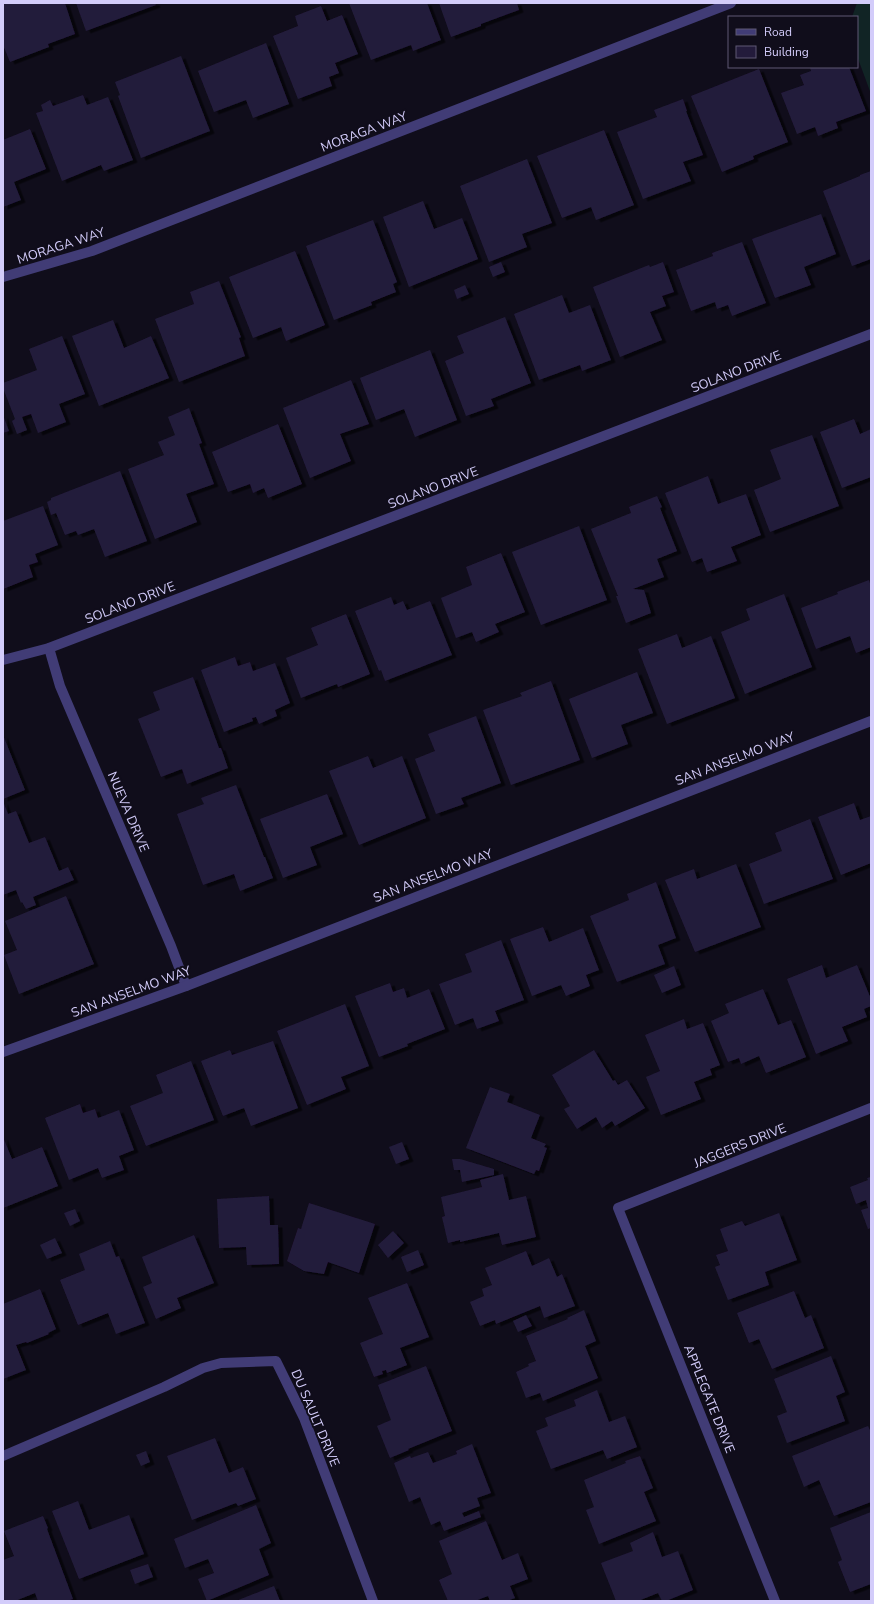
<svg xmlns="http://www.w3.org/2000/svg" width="874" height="1604" font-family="'Nunito Sans',sans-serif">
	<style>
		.green { fill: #112425 }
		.building { fill: #231b3b; filter: url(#shadow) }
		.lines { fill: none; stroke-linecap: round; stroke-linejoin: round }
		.minor { stroke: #413c76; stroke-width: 10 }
		.labels { text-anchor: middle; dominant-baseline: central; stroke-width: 4; stroke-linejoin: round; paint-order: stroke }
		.street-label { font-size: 13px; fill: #d3ccfa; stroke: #100d1b }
	</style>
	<defs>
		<filter id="shadow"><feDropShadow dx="4.5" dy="2.5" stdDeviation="0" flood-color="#0009"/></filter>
	</defs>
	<rect width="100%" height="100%" fill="#100d1b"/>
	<path class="green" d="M857,3h14v91l-14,-38v-39h-5z"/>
	<g class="building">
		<path d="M3,3h62l10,31 -27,10 1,3 -39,15 -7,-17z"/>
		<path d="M76,3h79l1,2 -70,26z"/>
		<path d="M349,3h78l14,37 -28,11 -2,-6 -40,15z"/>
		<path d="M439,3h78l2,7 -38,14v2l-30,11z"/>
		<path d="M321,6l6,15 15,-6 16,39 -23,9 4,10 -10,4 3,9 -34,13 -25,-63 25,-10 -3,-10z"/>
		<path d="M266,43l23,61 -36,14 -7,-18 -32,12 -16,-41z"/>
		<path d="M181,56l29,75 -69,27 -23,-62 2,-1 -5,-13z"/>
		<path d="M810,67h39l17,44 -30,11 2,6 -20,8 -3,-9 -18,7 -16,-41 23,-8 -4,-10 11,-4z"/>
		<path d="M759,69l29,73 -35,14 1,3 -32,13 -31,-76z"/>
		<path d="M83,95l4,10 21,-8 25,63 -29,11 -3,-6 -39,16 -26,-68 7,-2 -2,-6 9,-5 3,6z"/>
		<path d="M683,99l4,12h-1l17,44 -20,7 8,19 -48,18 -26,-67 40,-15 -3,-7z"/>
		<path d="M30,129l16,40 -32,13 7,18 -18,7v-67z"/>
		<path d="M604,130l30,75 -38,15 -5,-13 -29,11 -25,-62z"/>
		<path d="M527,159l25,64 -30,11 5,13 -38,15 -29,-76z"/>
		<path d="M871,171v88l-19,7 -29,-75 37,-15v-1z"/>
		<path d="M423,201l11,28 28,-11 16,41 -69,28 -26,-70z"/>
		<path d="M821,214l15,40 -32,13 7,18 -36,13 -23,-59z"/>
		<path d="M373,220l24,62 -4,2 3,8 -25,10 1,3 -38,15 -28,-74z"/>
		<path d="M742,242l24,61 -34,13 -4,-11 -11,4 -2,-7 -24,9 -15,-41 37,-14 -1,-3z"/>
		<path d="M295,251l30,74 -39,16 -5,-14 -28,11 -24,-61z"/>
		<path d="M501,262l4,10 -12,5 -4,-10z"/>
		<path d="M663,262l11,30 -12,4 4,10 -16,6 12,28 -42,17 -27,-70 56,-22 1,2z"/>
		<path d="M219,281l22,56 -2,1 6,18 -66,26 -24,-63 39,-15 -4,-12z"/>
		<path d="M465,285l4,9 -12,5 -3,-9z"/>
		<path d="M562,295l7,18 21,-8 21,55 -29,11 -2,-6 -41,15 -25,-66z"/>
		<path d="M505,317l26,66 -40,16 3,7 -28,10 -21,-55 19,-8 -7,-17z"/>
		<path d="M113,320l11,28 27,-12 18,42 -70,28 -27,-70z"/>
		<path d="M62,336l23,58 -26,10 7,18 -28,11 -7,-19 -9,3 5,13 -10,4 -5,-13 3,-2 -12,-31v-5l34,-13 -8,-21z"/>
		<path d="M430,350l27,70 -42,17 -11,-28 -28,11 -16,-42z"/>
		<path d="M351,380l18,44 -29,10 11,27 -41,17 -27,-70z"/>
		<path d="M189,408l13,35 -3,1 15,40 -28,10 11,28 -42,17 -27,-70 36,-14 -6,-13 17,-7 -7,-18z"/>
		<path d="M3,415l6,16 -6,2z"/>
		<path d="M854,419l6,15 11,-5v48l-29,11 -22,-56z"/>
		<path d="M278,424l24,60 -34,14 -4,-10 -11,5 -3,-9 -22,8 -16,-40z"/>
		<path d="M812,435l27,71 -69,26 -16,-42 27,-11 -11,-29z"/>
		<path d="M120,471l27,70 -42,16 -11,-28 -16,6 -2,-4 -11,4 -9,-22 -5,2 -4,-13 4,-2v-2z"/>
		<path d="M708,476l10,28 28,-10 15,41 -30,12 6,14 -30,11 -5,-14 -10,4 -27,-69z"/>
		<path d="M657,496l5,11 -2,1 17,43 -20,8 7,18 -31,12 11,1 7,23 -25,10 -10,-27h2l-27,-67 40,-16 -2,-6z"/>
		<path d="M43,506l15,39 -23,9 3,8 -9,3 4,12 -30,12v-68z"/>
		<path d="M579,526l28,74 -66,25 -29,-73z"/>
		<path d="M501,553l24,59 -30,12 4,8 -23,10 -4,-10 -16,6 -15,-40 31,-13 -6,-18z"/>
		<path d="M869,580l2,7v60l-15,6 -6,-17 -34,13 -15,-41 37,-14 -1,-2z"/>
		<path d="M784,594l28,73 -67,27 -24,-62 29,-12 -4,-11z"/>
		<path d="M391,597l3,8 9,-4 4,9 23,-9 22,54 -67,26 -4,-11 -2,1 -24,-60z"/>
		<path d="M346,614l24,60 -32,13 -1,-3 -36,14 -15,-40 32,-13 -7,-17z"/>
		<path d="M677,634l5,14 29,-12 24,62 -68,26 -29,-75z"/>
		<path d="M235,657l3,9 12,-4 3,9 22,-8 15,40 -15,7 2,6 -18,8 -3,-7 -4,1 1,3 -29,11 -23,-62z"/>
		<path d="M637,672l16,41 -32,12 7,19 -36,14 -23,-59z"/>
		<path d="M193,677l26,71h2l7,20 -41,16 -5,-15 -21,8 -23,-58 22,-9 -7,-18z"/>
		<path d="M551,681l29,79 -69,25 -28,-75 39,-14 -2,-3z"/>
		<path d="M476,716l25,67 -40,15 3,6 -28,10 -21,-55 20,-8 -7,-17z"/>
		<path d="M3,735l22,55 -22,9z"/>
		<path d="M368,756l5,12 29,-12 24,62 -67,27 -30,-74z"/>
		<path d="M236,785l28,72h1l8,21 -33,13 -6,-17 -31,11 -26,-71 27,-10 -3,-6z"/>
		<path d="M327,794l16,40 -33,13 7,18 -34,13 -23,-59z"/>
		<path d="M3,801l5,13 8,-3 13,32 16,-6 14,34 9,-4 6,13 -41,17 3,8 -10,4 -4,-7 -1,1 -5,-13 -13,5z"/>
		<path d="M854,803l6,17 11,-4v47l-30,12 -23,-58z"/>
		<path d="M810,819l23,60 -69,25 -15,-40 33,-13 -7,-18z"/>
		<path d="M736,864l25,63 -66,25 -30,-72 29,-11 3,10z"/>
		<path d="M656,882l20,56 -18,7 7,19 -48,18 -27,-66 39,-16 -2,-6z"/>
		<path d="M66,896l28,68 -75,30 -15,-39 13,-5 -12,-29z"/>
		<path d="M543,927l6,15 34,-14 16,42 -13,5 4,11 -24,10 -5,-11 -29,11 -22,-57z"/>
		<path d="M501,940l23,60 -29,11 4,10 -22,8 -4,-11 -18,7 -16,-41 33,-12 -7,-18z"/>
		<path d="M822,965l4,13 31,-13 14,34v7l-7,3 3,8 -25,10 6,14 -32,13 -29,-75z"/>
		<path d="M674,966l7,19 -19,8 -8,-18z"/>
		<path d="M390,983l3,9 11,-4 3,10 22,-9 16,40 -38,15 1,2 -29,11 -24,-61z"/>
		<path d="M763,989l15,36 13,-5 15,37 -40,16 -7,-17 -18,8 -2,-6 -11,4 -17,-41 18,-8 -4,-9z"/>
		<path d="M345,1004l24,62 -28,11 5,12 -39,16 -30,-74z"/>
		<path d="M684,1019l3,10 16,-6 17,42 -10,4 2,6 -18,7 7,17 -40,16 -15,-38 14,-6 -15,-36z"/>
		<path d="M273,1041l25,67 -47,18 -7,-18 -21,8 -22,-55 29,-11 2,5z"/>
		<path d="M594,1050l19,31 2,-1 3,5 9,-5 18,28 -30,18 -3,-5 -10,7 -6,-11 -19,12 -13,-20 6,-3 -18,-31z"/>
		<path d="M191,1061l23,59 -68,26 -16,-40 33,-13 -7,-18z"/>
		<path d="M490,1087l20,7 -3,8 33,13 -9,23 15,6 -2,3 3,1 -8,23 -3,-1 -2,4 -68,-26z"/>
		<path d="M80,1104l3,9 12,-4 3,9 21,-8 15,40 -15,6 5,14 -22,8 -4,-10 -29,12 -24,-62z"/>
		<path d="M3,1137l9,22 30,-12 16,39 -55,22z"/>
		<path d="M402,1142l7,17 -13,5 -7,-17z"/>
		<path d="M452,1159h8l34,10v6l-32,7 -2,-12h-6z"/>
		<path d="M503,1174l6,26 17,-4 10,41 -34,8 -3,-12 -39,9v-2l-12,3 -6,-26 3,-1 -4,-19 41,-10 -2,-7z"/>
		<path d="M871,1177v51l-3,1 -7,-19 7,-2 -2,-8 -10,4 -6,-17 18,-7 -1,-2z"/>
		<path d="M269,1196l1,29h8l1,39 -32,1 -1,-18 -27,1 -2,-49z"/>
		<path d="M309,1203l66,21 -16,49 -31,-11 -4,12 -20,-3 -17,-10 11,-33 3,1z"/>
		<path d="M75,1209l5,12 -10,5 -6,-13z"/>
		<path d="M779,1213l18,47 -32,12 4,13 -41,15 -13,-33 5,-2 -4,-10 12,-4 -8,-22 22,-8 3,5z"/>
		<path d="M393,1231l11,12 -16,15 -10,-13z"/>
		<path d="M194,1235l20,48 -37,15 4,10 -25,11 -13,-32 9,-4 -10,-26z"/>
		<path d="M55,1238l7,15 -15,6 -7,-14z"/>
		<path d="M110,1241l6,16 3,-1 26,67 -29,11 -8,-21 -30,12 -18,-45 25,-10 -6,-16z"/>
		<path d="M418,1250l6,15 -17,7 -6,-15z"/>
		<path d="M526,1251l6,15 17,-8 8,19 5,-3 13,32 -31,12 -4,-12 -44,18 -1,-4 -15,6 -10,-24 14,-6 -2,-7 10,-4 -7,-17z"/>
		<path d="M407,1283l22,54 -29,11 7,17 -20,8 -1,-3 -4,1 1,3 -9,3 -14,-34 23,-9 -15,-36z"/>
		<path d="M40,1289l16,40 -8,4 1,1 -22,9 -1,-1 -10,3 10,25 -23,9v-75z"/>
		<path d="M794,1291l11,27 6,-3 13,33 -52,21 -13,-30 -10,4 -12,-30z"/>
		<path d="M584,1310l12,31 -11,5 13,32 -55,23 -3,-8 -14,5 -10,-26 13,-6 -1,-2 8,-3 -10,-25 42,-17 -1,-1z"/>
		<path d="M526,1315l6,11 -14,6 -5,-11z"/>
		<path d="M831,1356l14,36 -9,4 9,25 -58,22 -10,-27 10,-4 -13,-33z"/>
		<path d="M426,1366l26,65 -44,18 1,1 -19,8 -13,-32 14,-6 -13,-35z"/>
		<path d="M597,1390l12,32 16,-6 12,31 -30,12 -4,-9 -52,19 -15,-38 12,-5 -3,-8 31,-12 -2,-6z"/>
		<path d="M868,1426l3,6v70l-37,14 -15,-36 -15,7 -12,-31z"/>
		<path d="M215,1438l14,35 14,-6 13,32 -18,7 -2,-3 -44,17 -25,-64z"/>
		<path d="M472,1444l19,49 -14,5 3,8 -18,7 2,4 15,-6 2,6 -37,14 -4,-10 -9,4 -11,-28 -11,5 -15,-39 16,-7 1,2 17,-6 5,11 24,-9 -1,-3z"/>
		<path d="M146,1451l4,11 -9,4 -5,-11z"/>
		<path d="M640,1456l13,32 -9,4 12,29 -57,23 -13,-34 8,-3 -10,-27 42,-17 -1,-2z"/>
		<path d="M78,1501l11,29 40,-15 15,39 -65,25 -27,-68z"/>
		<path d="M256,1505l15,38 -12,6 10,26 -62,26 -9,-22 16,-6 -6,-14 -23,9 -11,-29z"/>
		<path d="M871,1512v72l-21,8 -12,-30 4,-2 -12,-32z"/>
		<path d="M43,1516l5,12 -1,1 26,70 -6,2h-29l-3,-8 -20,8h-12v-41l11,-4 -10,-25z"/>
		<path d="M486,1521l16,39 16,-7 10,26 -18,7 5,12 -8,3h-17l-2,-5 -13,5h-27l-9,-21 13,-6 -13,-33z"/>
		<path d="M653,1532l9,25 16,-6 15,39 -27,11h-4l-4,-8 -20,8h-22l-15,-38 32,-12 -3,-8z"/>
		<path d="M148,1564l5,13 -18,7 -5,-14z"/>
		<path d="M274,1586l6,15h-44z"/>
	</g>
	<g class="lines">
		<g class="minor">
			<path d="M3,277l89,-26 639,-248"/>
			<path d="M49,648l11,38 111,260 15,40"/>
			<path d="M3,660l46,-12 822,-314"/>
			<path d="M3,1052l183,-66 685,-265"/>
			<path d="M3,1456l161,-69 39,-19 18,-5 55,-2 28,57 69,183"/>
			<path d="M775,1601l-157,-393 253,-100"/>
		</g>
	</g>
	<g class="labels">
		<g class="street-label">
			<text transform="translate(364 132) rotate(-21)">MORAGA WAY</text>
			<text transform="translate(61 246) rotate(-18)">MORAGA WAY</text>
			<text transform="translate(736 372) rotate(-21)">SOLANO DRIVE</text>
			<text transform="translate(433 488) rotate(-21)">SOLANO DRIVE</text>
			<text transform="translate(130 603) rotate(-21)">SOLANO DRIVE</text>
			<text transform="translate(735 759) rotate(-21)">SAN ANSELMO WAY</text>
			<text transform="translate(128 812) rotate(67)">NUEVA DRIVE</text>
			<text transform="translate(433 876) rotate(-21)">SAN ANSELMO WAY</text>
			<text transform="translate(131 992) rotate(-20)">SAN ANSELMO WAY</text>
			<text transform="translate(740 1146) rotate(-22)">JAGGERS DRIVE</text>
			<text transform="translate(709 1399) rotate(68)">APPLEGATE DRIVE</text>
			<text transform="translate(315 1418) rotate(67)">DU SAULT DRIVE</text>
		</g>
	</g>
	<rect width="874" height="1604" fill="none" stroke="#d3ccfa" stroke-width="8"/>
	<rect x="728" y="16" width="130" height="52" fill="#100d1b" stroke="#5e5974"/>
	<rect x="736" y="29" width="20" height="6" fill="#413c76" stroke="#5e5974"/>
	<text x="764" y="36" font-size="12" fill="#d3ccfa">Road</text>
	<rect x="736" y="46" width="20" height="12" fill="#231b3b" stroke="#5e5974"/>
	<text x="764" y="56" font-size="12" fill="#d3ccfa">Building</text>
</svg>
